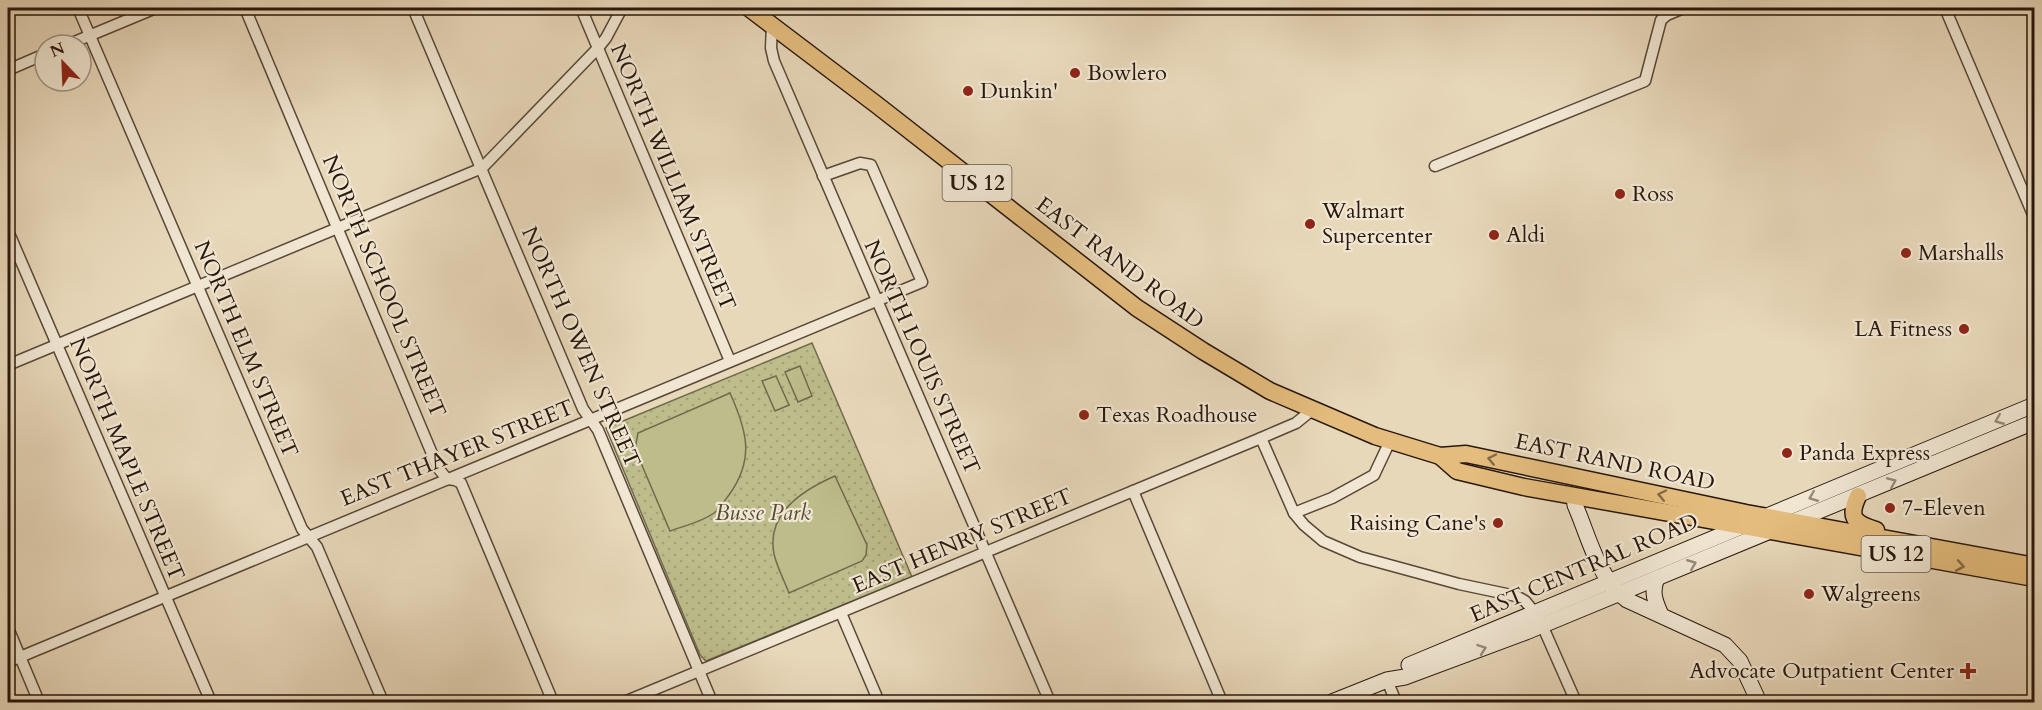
<svg xmlns="http://www.w3.org/2000/svg" width="2042" height="710" font-family="Cardo,serif">
	<style>
		.grass { fill: url(#grass-dots); stroke: #726a4c; stroke-width: 1.5 }
		.pitch { fill: #bdbc8b; stroke: #726a4c; stroke-width: 1.5 }
		.lines { fill: none; stroke-linecap: round; stroke-linejoin: round }
		.minor-casing { stroke: #584738; stroke-width: 13 }
		.secondary-casing { stroke: #28170d; stroke-width: 17 }
		.primary-casing { stroke: #28170d; stroke-width: 19 }
		.minor { stroke: #f0e6d2; stroke-width: 10 }
		.secondary { stroke: #f0e6d2; stroke-width: 15 }
		.primary { stroke: #e4bc7d; stroke-width: 16 }
		.oneway { stroke: #968979 }
		.oneway2 { stroke: #866a45 }
		.poi-dot { fill: #8f2418; stroke: #f0e6d2; stroke-width: 2 }
		.labels { text-anchor: middle; dominant-baseline: central; stroke-width: 4.5; stroke-linejoin: round; paint-order: stroke }
		.shield { fill: #f0e6d2; stroke: #645548; stroke-width: 1.5 }
		.shield-label { font-size: 21px; font-weight: bold; fill: #28170d }
		.poi-label { font-size: 22px; fill: #28170d; stroke: #f0e6d2; text-anchor: start }
		.street-label { font-size: 22px; fill: #28170d; stroke: #f0e6d2 }
		.park-label { font-size: 22px; font-style: italic; fill: #554933; stroke: #f0e6d2 }
	</style>
	<defs>
		<pattern id="grass-dots" width="8" height="8" patternUnits="userSpaceOnUse" patternTransform="scale(1.5)"><rect width="8" height="8" fill="#bdbc8b"/><path d="M2 2h.1M6 6h.1" fill="none" stroke="#a2a177" stroke-width="1.8" stroke-linecap="round"/></pattern>
	</defs>
	<rect width="100%" height="100%" fill="#e8d8ba"/>
	<filter id="stains"><feTurbulence type="fractalNoise" baseFrequency=".00333" numOctaves="4"/><feColorMatrix values="0 0 0 0 .2 0 0 0 0 .09 0 0 0 0 .02 0 0 0 .5 -.17"/></filter>
	<radialGradient id="worn" r=".72"><stop offset=".6" stop-color="#630" stop-opacity="0"/><stop offset="1" stop-color="#630" stop-opacity=".3"/></radialGradient>
	<path class="grass" d="M812,343l100,234 -206,84 -6,-6 -94,-227z"/>
	<g class="pitch">
		<path d="M800,366l12,30 -14,6 -13,-30z"/>
		<path d="M776,376l13,29 -14,6 -13,-30z"/>
		<path d="M730,393c17,38 25,66 -1,102 -5,6 -9,14 -15,18 -12,9 -30,13 -44,18l-35,-82 3,-16z"/>
		<path d="M835,476l32,69 -1,10 -4,6 -73,32c-5,-13 -12,-26 -15,-39 -8,-41 29,-64 61,-78z"/>
	</g>
	<g class="lines">
		<g class="minor-casing">
			<g id="minor">
				<path d="M78,8l224,521 15,18 66,155"/>
				<path d="M245,8l193,460 9,11 8,1 6,3 92,219"/>
				<path d="M413,8l170,401 15,21 114,272"/>
				<path d="M581,8l149,353"/>
				<path d="M1945,8l89,209"/>
				<path d="M772,25l-1,23 3,13 276,641"/>
				<path d="M67,45l89,-37"/>
				<path d="M8,70l37,-16"/>
				<path d="M1435,166l210,-85 16,-61 6,-5 17,-7"/>
				<path d="M8,231l203,471"/>
				<path d="M8,365l474,-197 116,-120 8,-10 16,-30"/>
				<path d="M1261,438l33,75 10,12 19,16 37,16 99,27 57,12 9,5 14,17 37,84"/>
				<path d="M1133,491l89,211"/>
				<path d="M1294,513l38,-15 42,-23 16,-34"/>
				<path d="M841,613l38,89"/>
				<path d="M8,628l31,74"/>
				<path d="M8,662l914,-380 -51,-117 -11,-2 -37,13"/>
				<path d="M1387,680l9,22"/>
				<path d="M624,702l637,-264 35,-15 16,-13"/>
			</g>
		</g>
		<g class="secondary-casing">
			<g id="secondary">
				<path d="M1574,496l1,9c14,32 23,74 52,95l98,45 15,16 19,41"/>
				<path d="M1657,578c-6,15 -2,23 4,37"/>
				<path d="M1409,665l625,-260"/>
				<path d="M1332,702l55,-22 18,-3 121,-45 508,-210"/>
			</g>
		</g>
		<g class="primary-casing">
			<g id="primary">
				<path d="M749,8l128,97 260,203 66,43 67,40 105,45 65,20 26,-2 280,59 288,53"/>
				<path d="M1440,456l17,15 67,16 510,91"/>
				<path d="M1858,496c-10,22 -4,27 18,34"/>
			</g>
		</g>
		<use href="#minor" class="minor"/>
		<use href="#secondary" class="secondary"/>
		<use href="#primary" class="primary"/>
	</g>
	<defs><path id="oneway-chevron" d="M-2-3.5L2.5 0L-2 3.5" fill="none" stroke-width="1.6" stroke-linecap="round" stroke-linejoin="round" transform="scale(1.5)"/></defs>
	<g class="oneway">
		<use href="#oneway-chevron" transform="translate(1999 420) rotate(158)"/>
		<use href="#oneway-chevron" transform="translate(1892 482) rotate(-23)"/>
		<use href="#oneway-chevron" transform="translate(1813 497) rotate(158)"/>
		<use href="#oneway-chevron" transform="translate(1692 564) rotate(-22)"/>
		<use href="#oneway-chevron" transform="translate(1482 649) rotate(-20)"/>
	</g>
	<g class="oneway2">
		<use href="#oneway-chevron" transform="translate(1492 459) rotate(-168)"/>
		<use href="#oneway-chevron" transform="translate(1662 495) rotate(-168)"/>
		<use href="#oneway-chevron" transform="translate(1960 566) rotate(10)"/>
	</g>
	<g class="poi-dot">
		<circle cx="1075" cy="73" r="6"/>
		<circle cx="968" cy="91" r="6"/>
		<circle cx="1620" cy="194" r="6"/>
		<circle cx="1310" cy="224" r="6"/>
		<circle cx="1494" cy="235" r="6"/>
		<circle cx="1906" cy="253" r="6"/>
		<circle cx="1964" cy="329" r="6"/>
		<circle cx="1084" cy="415" r="6"/>
		<circle cx="1787" cy="453" r="6"/>
		<circle cx="1890" cy="508" r="6"/>
		<circle cx="1498" cy="523" r="6"/>
		<circle cx="1809" cy="594" r="6"/>
		<path d="M1965 662h6v6h6v6h-6v6h-6v-6h-6v-6h6z"/>
	</g>
	<g class="labels">
		<g class="shield">
			<rect x="942.5" y="165" width="69" height="36" rx="4.5"/>
			<rect x="1861.5" y="536" width="69" height="36" rx="4.5"/>
		</g>
		<g class="shield-label">
			<text x="977" y="183">US 12</text>
			<text x="1896" y="554">US 12</text>
		</g>
		<g class="poi-label">
			<text x="1087" y="73">Bowlero</text>
			<text x="980" y="91">Dunkin'</text>
			<text x="1632" y="194">Ross</text>
			<text x="1322" y="211">Walmart<tspan x="1322" dy="25">Supercenter</tspan></text>
			<text x="1506" y="235">Aldi</text>
			<text x="1918" y="253">Marshalls</text>
			<text x="1952" y="329" text-anchor="end">LA Fitness</text>
			<text x="1096" y="415">Texas Roadhouse</text>
			<text x="1799" y="453">Panda Express</text>
			<text x="1902" y="508">7-Eleven</text>
			<text x="1486" y="523" text-anchor="end">Raising Cane's</text>
			<text x="1821" y="594">Walgreens</text>
			<text x="1954" y="671" text-anchor="end">Advocate Outpatient Center</text>
		</g>
		<g class="street-label">
			<text transform="translate(673 177) rotate(67)">NORTH WILLIAM STREET</text>
			<text transform="translate(1120 263) rotate(37)">EAST RAND ROAD</text>
			<text transform="translate(384 286) rotate(67)">NORTH SCHOOL STREET</text>
			<text transform="translate(581 347) rotate(66)">NORTH OWEN STREET</text>
			<text transform="translate(246 349) rotate(67)">NORTH ELM STREET</text>
			<text transform="translate(922 357) rotate(66)">NORTH LOUIS STREET</text>
			<text transform="translate(457 453) rotate(-22)">EAST THAYER STREET</text>
			<text transform="translate(127 459) rotate(67)">NORTH MAPLE STREET</text>
			<text transform="translate(1615 462) rotate(12)">EAST RAND ROAD</text>
			<text transform="translate(962 541) rotate(-23)">EAST HENRY STREET</text>
			<text transform="translate(1584 568) rotate(-23)">EAST CENTRAL ROAD</text>
		</g>
		<g class="park-label">
			<text x="763" y="513">Busse Park</text>
		</g>
	</g>
	<rect width="2042" height="710" fill="none" stroke="#e8d8ba" stroke-width="30"/>
	<rect x="9" y="9" width="2024" height="692" fill="none" stroke="#28170d" stroke-width="3"/>
	<rect x="15" y="15" width="2012" height="680" fill="none" stroke="#28170d" stroke-width="1.5"/>
	<g transform="translate(63 63) rotate(337)"><circle r="28" fill="#f0e6d2" stroke="#a09383" stroke-width="1.5"/>
	<path d="M0-4.5L10 22L0 15L-10 22Z" fill="#8f2418"/>
	<text y="-9" font-size="16" font-weight="bold" text-anchor="middle" fill="#28170d">N</text>
	</g>
	<rect width="100%" height="100%" filter="url(#stains)"/>
	<rect width="100%" height="100%" fill="url(#worn)"/>
</svg>
